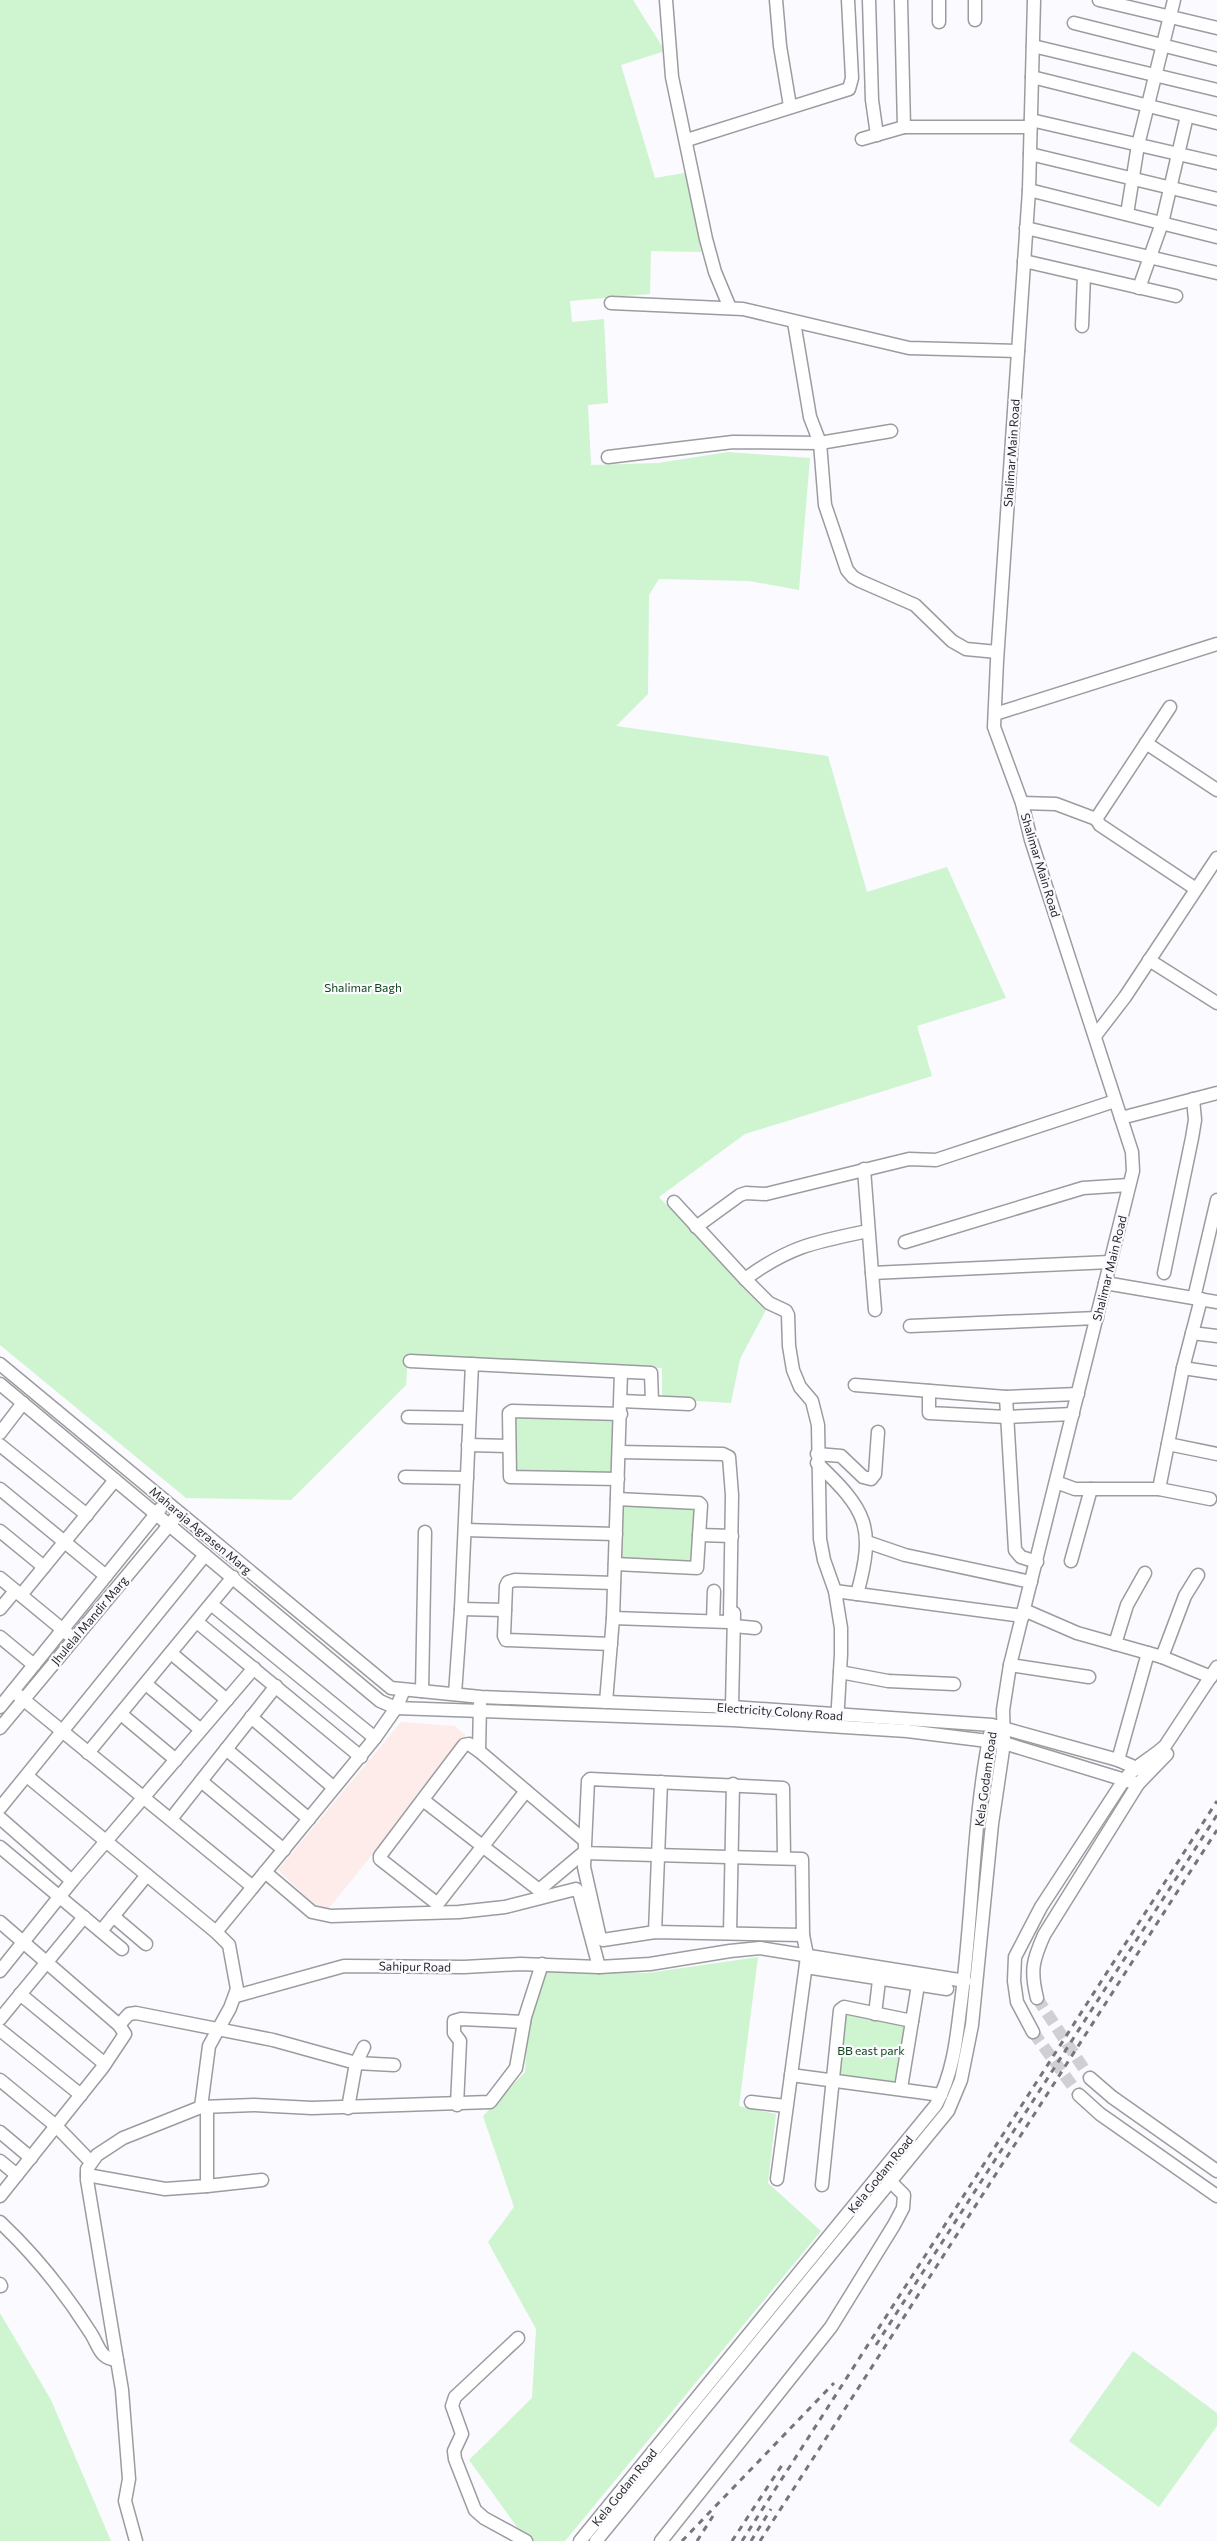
<svg xmlns="http://www.w3.org/2000/svg" width="1217" height="2541" font-family="Commissioner,sans-serif">
	<style>
		.commercial { fill: #fdecea }
		.green { fill: #cef5cf }
		.lines { fill: none; stroke-linecap: round; stroke-linejoin: round }
		.minor-tunnel { stroke: #d0d0d4; stroke-width: 12; stroke-dasharray: 12 6; stroke-linecap: butt }
		.minor-casing { stroke: #9b9ca0; stroke-width: 15 }
		.minor { stroke: #fff; stroke-width: 12 }
		.rail { stroke: #767679; stroke-width: 3; stroke-dasharray: 6 6; stroke-linecap: butt }
		.labels { text-anchor: middle; dominant-baseline: central; stroke-width: 4.5; stroke-linejoin: round; paint-order: stroke }
		.street-label { font-size: 12px; fill: #28282a; stroke: #fafaff }
		.park-label { font-size: 12px; fill: #0f4819; stroke: #fafaff }
	</style>
	<rect width="100%" height="100%" fill="#fafaff"/>
	<path class="commercial" d="M401,1722l54,4 12,11 -138,171 -8,3 -43,-41z"/>
	<g class="green">
		<path d="M0,0h633l32,51 -44,14 34,113 35,-6 11,80 -50,-1 -1,43 -80,7 2,21 32,-3 4,84 -20,2 3,60 67,-2 70,-11 82,6 -11,132 -50,-9 -90,-2 -10,16 -1,99 -32,32 212,30 39,136 80,-25 59,131 -89,28 15,50 -187,58 -86,63 108,111 -27,51 -9,44 -69,-4v-31l-254,-12 -2,29 -115,115 -105,-2 -186,-153z"/>
		<path d="M513,1414l104,3 -2,59 -104,-3z"/>
		<path d="M621,1503l76,3 -2,58 -76,-4z"/>
		<path d="M758,1957l-19,149 37,8 -8,69 53,48 -256,310h-38l-58,-81 63,-62 4,-69 -48,-87 26,-35 -31,-91 42,-44 3,-50 16,-52 104,3z"/>
		<path d="M844,2013l63,8 -9,66 -63,-9z"/>
		<path d="M0,2313l51,87 60,141h-111z"/>
		<path d="M1133,2351l84,62v13l-58,81 -90,-66z"/>
	</g>
	<g class="lines">
		<g class="minor-tunnel">
			<path d="M1037,1998l53,80"/>
			<path d="M1033,2032l46,63"/>
		</g>
		<g class="minor-casing">
			<g id="minor">
				<path d="M666,0l6,77 34,162 9,33 15,36"/>
				<path d="M776,0l4,46 10,60"/>
				<path d="M869,0l3,100 5,35"/>
				<path d="M901,0l3,127"/>
				<path d="M939,0v22"/>
				<path d="M975,0v20"/>
				<path d="M1099,0l118,28"/>
				<path d="M1074,23l143,36"/>
				<path d="M1033,46l184,44"/>
				<path d="M1032,77l185,46"/>
				<path d="M1031,120l186,43"/>
				<path d="M862,139l42,-12h126"/>
				<path d="M687,140l162,-51 3,-11 -4,-78"/>
				<path d="M1030,154l187,45"/>
				<path d="M1029,190l188,47"/>
				<path d="M1127,214l11,-69 36,-145"/>
				<path d="M1026,228l191,45"/>
				<path d="M1024,261l152,35"/>
				<path d="M1139,288l23,-65 25,-107"/>
				<path d="M611,303l132,6 166,39 109,3"/>
				<path d="M794,322l16,95 10,26 5,62 22,65 6,7 7,4 55,24 37,36 14,8 31,3"/>
				<path d="M1082,326l2,-51"/>
				<path d="M608,457l125,-15 87,1 71,-12"/>
				<path d="M1170,707l-74,112 4,6 96,64"/>
				<path d="M995,714l222,-70"/>
				<path d="M1146,743l71,47"/>
				<path d="M1022,803l34,1 40,15"/>
				<path d="M1149,960l68,43"/>
				<path d="M1095,1036l30,-39 92,-139"/>
				<path d="M1121,1118l96,-25"/>
				<path d="M864,1169l8,104 238,-11"/>
				<path d="M674,1202l71,77 24,24 17,8 2,4 1,31 4,24 7,17 12,14 6,24 2,114 4,21 11,31 6,37v26l-4,69"/>
				<path d="M696,1227l44,-32 6,-2 20,1 143,-35 27,1 179,-59"/>
				<path d="M905,1242l178,-54 46,-3"/>
				<path d="M872,1273l3,37"/>
				<path d="M1164,1273l28,-135 3,-18 -2,-21"/>
				<path d="M745,1279c45,-33 70,-37 123,-48"/>
				<path d="M1105,1283l112,19"/>
				<path d="M1194,1298l23,-98"/>
				<path d="M910,1326l187,-8"/>
				<path d="M1192,1333l25,3"/>
				<path d="M410,1361l241,12 1,29"/>
				<path d="M0,1364l391,324 90,9 251,10 260,18 126,35 30,13"/>
				<path d="M1183,1368l34,5"/>
				<path d="M0,1384l380,317 16,7 337,12 174,11 97,12 134,41"/>
				<path d="M855,1385l151,12 72,-3"/>
				<path d="M929,1391v22l78,4 66,-3"/>
				<path d="M1006,1397l9,153 6,7 16,5"/>
				<path d="M621,1401l68,3"/>
				<path d="M408,1417l61,1"/>
				<path d="M0,1433l23,-30"/>
				<path d="M1168,1444l49,10"/>
				<path d="M0,1445l87,70"/>
				<path d="M468,1445l41,1"/>
				<path d="M817,1454l24,2 22,21 8,2 4,-5 3,-42"/>
				<path d="M817,1463c49,47 59,63 40,131"/>
				<path d="M405,1477l62,1"/>
				<path d="M618,1479l-108,-2 -1,-64 3,-2 109,3"/>
				<path d="M1056,1482l19,7h84l51,10"/>
				<path d="M0,1489l106,87"/>
				<path d="M1159,1489l24,-121 18,-69"/>
				<path d="M465,1530l151,4"/>
				<path d="M0,1531l44,36"/>
				<path d="M699,1535l33,1"/>
				<path d="M867,1542l38,13 126,27"/>
				<path d="M1071,1561l20,-72"/>
				<path d="M615,1564l82,4 4,-63 -2,-2 -82,-4"/>
				<path d="M0,1578l68,56"/>
				<path d="M835,1591l188,25"/>
				<path d="M21,1595l94,-115"/>
				<path d="M211,1604l164,134"/>
				<path d="M0,1609l15,-18"/>
				<path d="M461,1609l44,1"/>
				<path d="M1024,1610l53,23 85,24 23,-61 13,-21"/>
				<path d="M613,1618l115,4 2,-4 2,-123 -3,-38 -6,-3 -104,-2"/>
				<path d="M713,1621l1,-30"/>
				<path d="M197,1622l164,135"/>
				<path d="M734,1626l21,2"/>
				<path d="M0,1637l34,28"/>
				<path d="M611,1644l-105,-4 -2,-4 2,-50 2,-4 7,-2 99,3"/>
				<path d="M1115,1644l12,-39 18,-32"/>
				<path d="M171,1653l56,47"/>
				<path d="M1162,1657l49,20"/>
				<path d="M1010,1665l79,12"/>
				<path d="M840,1672l48,9 66,3"/>
				<path d="M146,1684l55,46"/>
				<path d="M13,1691l240,196"/>
				<path d="M422,1691l3,-159"/>
				<path d="M455,1694l6,-85 11,-245"/>
				<path d="M606,1702l7,-84 8,-246"/>
				<path d="M480,1704l-1,47 105,89"/>
				<path d="M0,1707l160,-198"/>
				<path d="M732,1707l2,-94"/>
				<path d="M121,1714l55,46"/>
				<path d="M251,1717l82,70"/>
				<path d="M0,1728l175,-210"/>
				<path d="M226,1749l83,70"/>
				<path d="M479,1751l-10,-7 -5,1 -84,111v3l55,43h4l87,-111"/>
				<path d="M88,1753l145,-176"/>
				<path d="M1118,1760l30,-107"/>
				<path d="M27,1776l189,156 159,-194 21,-30 8,-18"/>
				<path d="M201,1781l83,69"/>
				<path d="M423,1800l116,90 44,-37 219,6 1,76 -148,-3 -52,8 -3,-2 -16,-71 4,-86 2,-2 193,9 1,70"/>
				<path d="M0,1808l205,-253"/>
				<path d="M0,1818l72,63"/>
				<path d="M171,1819l105,-133"/>
				<path d="M0,1847l122,102"/>
				<path d="M265,1872l47,40 19,4 128,-4 46,-5 71,-18 3,3 20,75"/>
				<path d="M113,1916l33,28"/>
				<path d="M0,1922l119,103 6,9 -22,33 -103,129"/>
				<path d="M101,1931l46,-56"/>
				<path d="M655,1932l6,-150"/>
				<path d="M730,1933l3,-149"/>
				<path d="M806,1967l141,22"/>
				<path d="M0,1971l72,-90 182,-213"/>
				<path d="M20,1994l85,70"/>
				<path d="M236,1996l108,-30 120,1 56,-3 79,3 51,-3 80,-13 30,-3 205,33"/>
				<path d="M1037,1998c-7,-28 -4,-38 7,-63l94,-151 29,-30"/>
				<path d="M875,2014l5,-42"/>
				<path d="M0,2019l84,-102"/>
				<path d="M119,2025l10,-11 7,-1 137,27 83,23 38,2"/>
				<path d="M0,2030l81,65"/>
				<path d="M1033,2032l-16,-30 -3,-21 1,-24 26,-50 83,-127c14,-17 26,-20 41,-34l52,-79"/>
				<path d="M791,2075l150,20"/>
				<path d="M1090,2078l22,19 105,74"/>
				<path d="M0,2080l56,46 35,36"/>
				<path d="M901,2088l17,-103"/>
				<path d="M1079,2095l21,19 117,82"/>
				<path d="M751,2102l35,4"/>
				<path d="M457,2105l3,-64 -6,-8v-12l7,-2 63,3"/>
				<path d="M201,2107l8,-61 21,-38 7,-19 -8,-44 -13,-13"/>
				<path d="M348,2108l8,-45 8,-16"/>
				<path d="M0,2132l31,26"/>
				<path d="M0,2161l17,14"/>
				<path d="M87,2175l78,14 42,-3v-79"/>
				<path d="M777,2179l29,-215 1,-9 -4,-20"/>
				<path d="M822,2185l18,-175 4,-3 68,14"/>
				<path d="M207,2186l55,-6"/>
				<path d="M0,2222c35,33 64,69 90,110 9,13 9,27 27,28"/>
				<path d="M0,2284l1,2"/>
				<path d="M518,2338l-63,59 -3,9 10,28 -8,17 1,8 20,51 9,8 42,23"/>
				<path d="M136,2541l-11,-40 4,-22 -7,-89 -35,-210v-11l10,-14 26,-17 78,-31 53,-2 58,3 178,-6 26,-34 9,-51 17,-53"/>
				<path d="M580,2541l356,-436c16,-30 20,-61 24,-95 13,-91 12,-186 30,-276"/>
				<path d="M596,2541l352,-430 13,-31 11,-55 20,-201 12,-81 -1,-33 7,-45 123,-494 -1,-19 -101,-312 -9,-37 -28,-76 3,-66 32,-471 5,-190"/>
				<path d="M661,2541l170,-214 63,-102 9,-17 1,-13 -19,-19"/>
			</g>
		</g>
		<use href="#minor" class="minor"/>
		<g class="rail">
			<path d="M876,2345l341,-530"/>
			<path d="M682,2541l152,-158"/>
			<path d="M697,2541l16,-25"/>
			<path d="M732,2541l52,-79"/>
			<path d="M742,2541l475,-740"/>
			<path d="M751,2541l20,-32"/>
			<path d="M760,2541l457,-711"/>
		</g>
	</g>
	<g class="labels">
		<g class="street-label">
			<text transform="translate(1011 453) rotate(-86)">Shalimar Main Road</text>
			<text transform="translate(1041 865) rotate(73)">Shalimar Main Road</text>
			<text transform="translate(1109 1268) rotate(-76)">Shalimar Main Road</text>
			<text transform="translate(201 1530) rotate(40)">Maharaja Agrasen Marg</text>
			<text transform="translate(89 1620) rotate(-50)">Jhulelal Mandir Marg</text>
			<text transform="translate(780 1711) rotate(4)">Electricity Colony Road</text>
			<text transform="translate(985 1779) rotate(-82)">Kela Godam Road</text>
			<text transform="translate(415 1966) rotate(1)">Sahipur Road</text>
			<text transform="translate(880 2174) rotate(-51)">Kela Godam Road</text>
			<text transform="translate(624 2487) rotate(-51)">Kela Godam Road</text>
		</g>
		<g class="park-label">
			<text x="363" y="987">Shalimar Bagh</text>
			<text x="871" y="2050">BB east park</text>
		</g>
	</g>
</svg>
